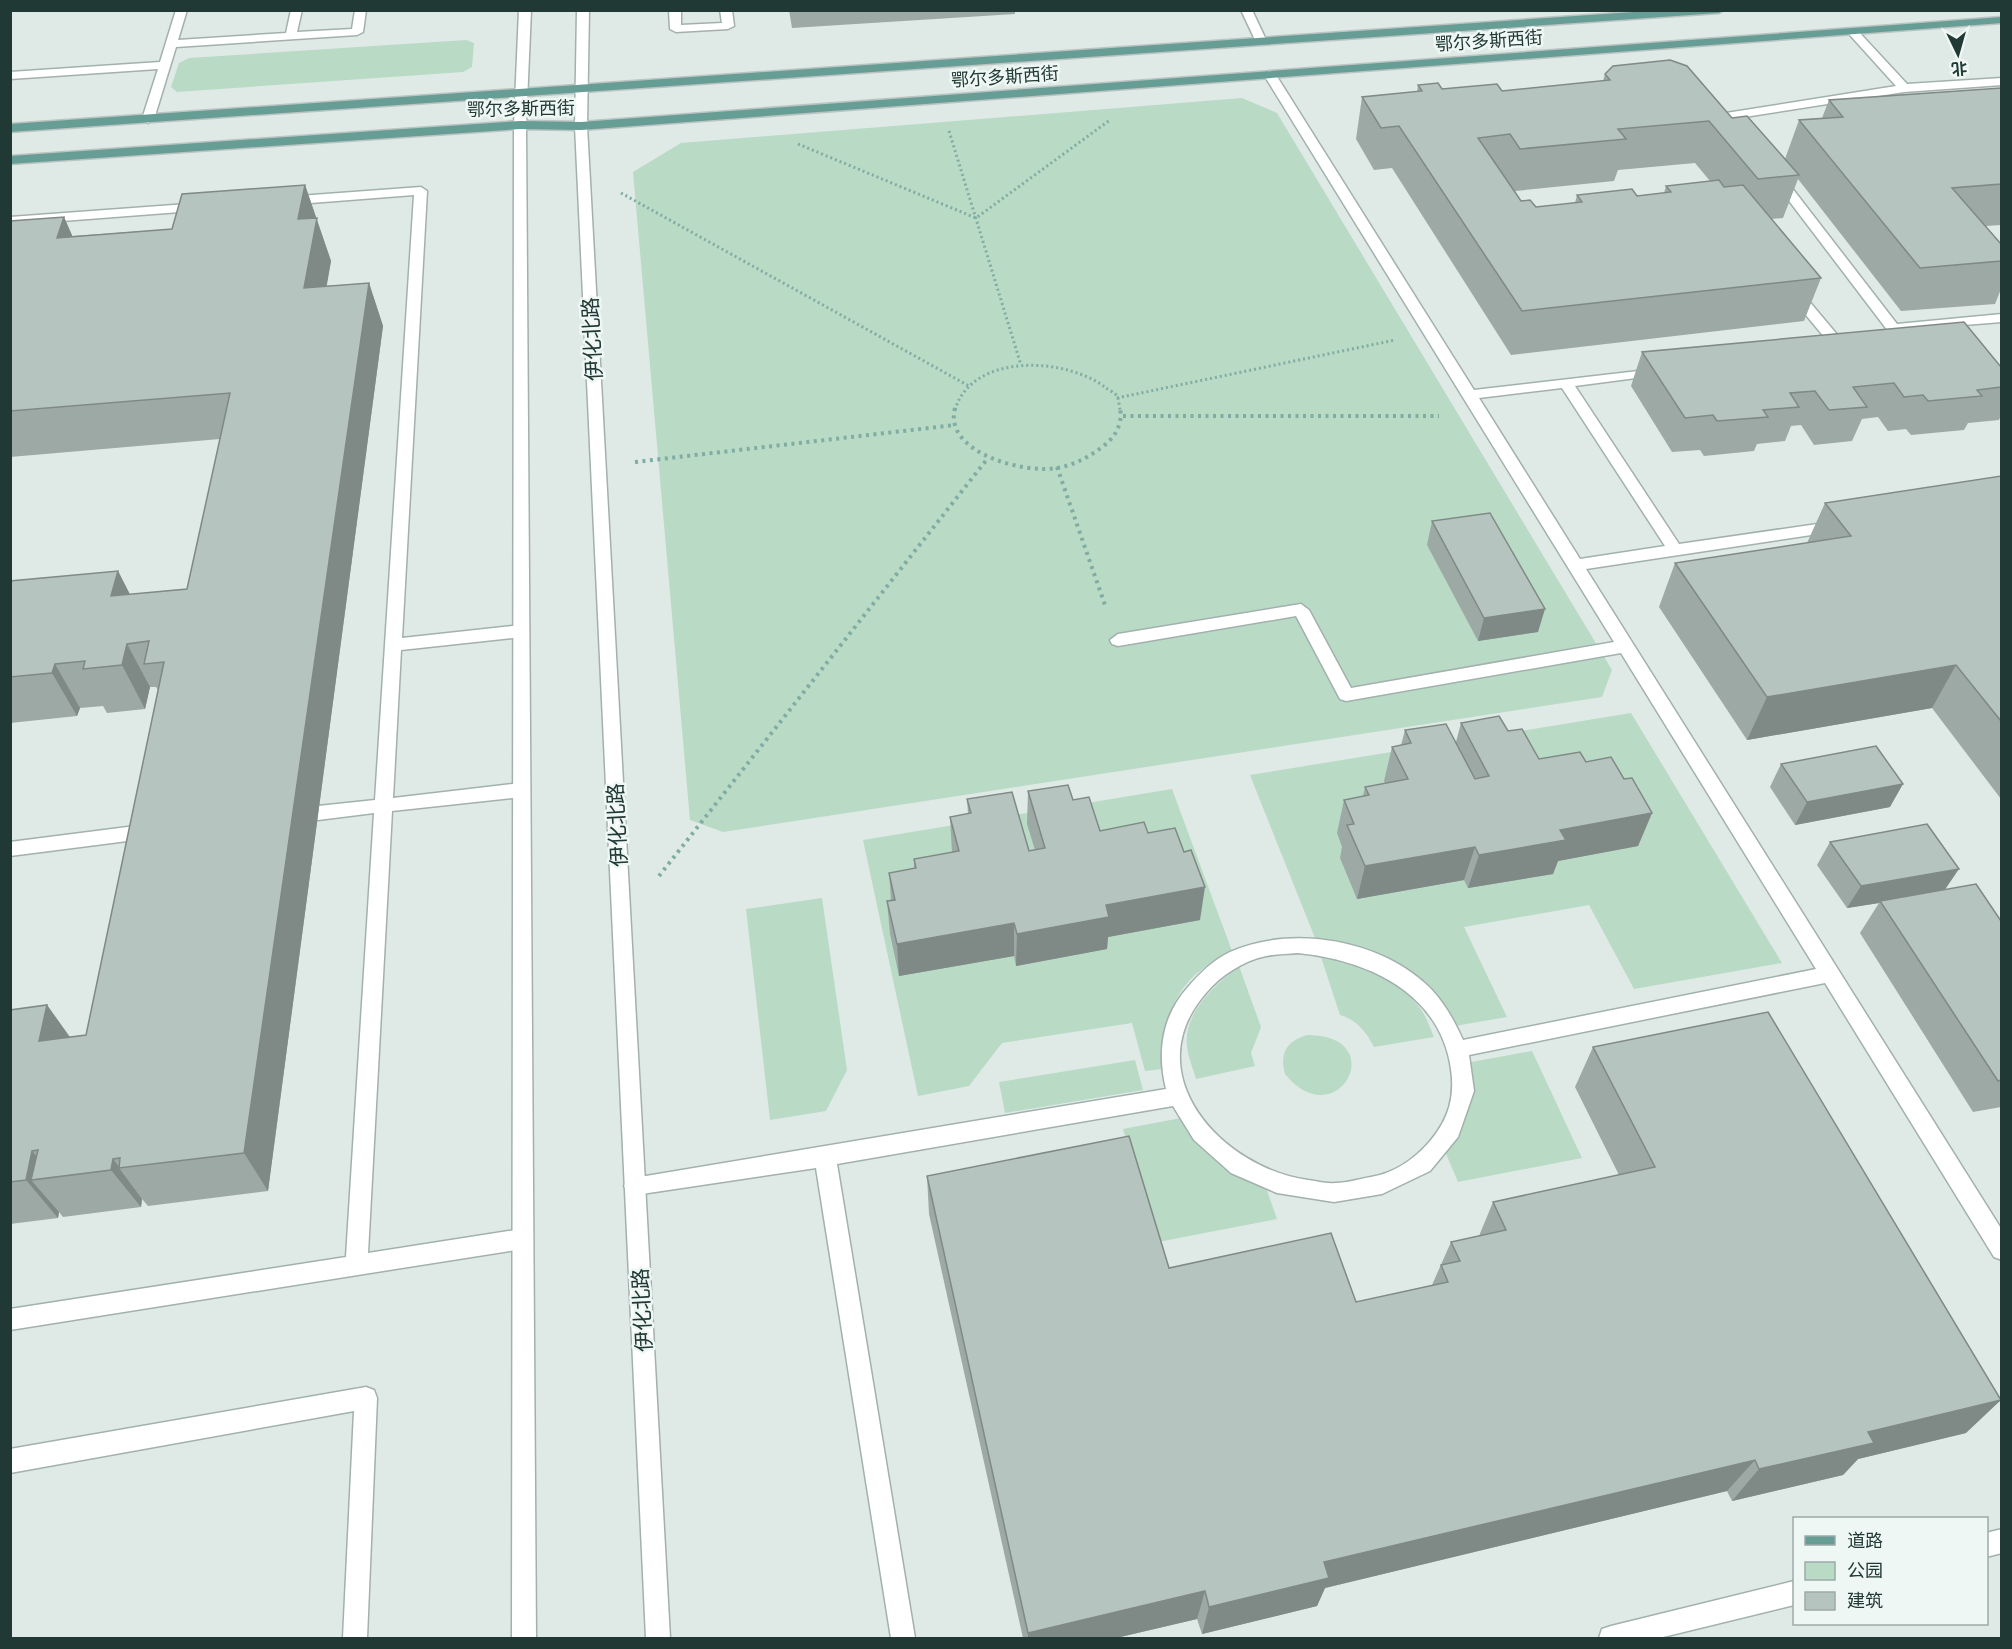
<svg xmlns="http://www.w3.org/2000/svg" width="2012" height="1649" font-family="Montserrat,'Noto Sans SC',sans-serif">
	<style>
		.green { fill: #b9dac5 }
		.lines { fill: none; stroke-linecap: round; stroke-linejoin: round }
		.service-casing { stroke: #a2b1ad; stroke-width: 3 }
		.tertiary-casing { stroke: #a2b1ad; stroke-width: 3 }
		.primary-casing { stroke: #bcc4c2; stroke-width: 3 }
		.path-far1 { stroke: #81aca3; stroke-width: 3; stroke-dasharray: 2 3; stroke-linecap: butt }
		.path { stroke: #81aca3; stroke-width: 4; stroke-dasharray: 3 4.5; stroke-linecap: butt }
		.service { fill: #fff; fill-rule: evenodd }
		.tertiary { fill: #fff; fill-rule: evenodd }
		.primary { fill: #669d95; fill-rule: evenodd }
		.wall { fill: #9ca9a4; fill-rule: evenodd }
		.shaded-wall { fill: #7f8986 }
		.building { fill: #b5c4bf; stroke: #7f8986; stroke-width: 1.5 }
		.labels { text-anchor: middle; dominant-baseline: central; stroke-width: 5; stroke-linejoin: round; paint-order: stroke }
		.far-street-label { font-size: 18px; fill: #213935; stroke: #eff7f4 }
		.street-label { font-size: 21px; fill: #213935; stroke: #eff7f4 }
	</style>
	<rect width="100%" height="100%" fill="#dfeae6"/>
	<g class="green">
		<path d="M466,40l8,3 -2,24 -9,5 -286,20 -6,-5 8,-24 10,-5z"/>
		<path d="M1242,98l35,15 335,557 -10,27 -879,135 -33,-12 -57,-648 48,-29z"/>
		<path d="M1631,713l151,250 -148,26 -45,-84 -125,22 43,90 -52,9 -90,-76 -50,-12 -65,-163z"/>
		<path d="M1172,789l60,162c-12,7 -25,14 -36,23 -27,24 -35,61 -34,95l-17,2 -13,-48 -130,20 -33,43 -51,10 -55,-256z"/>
		<path d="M822,898l25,172 -21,41 -56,9 -24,-211z"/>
		<path d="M1320,954c37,9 76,21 100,54 6,8 10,20 14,29l-60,10c-7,-14 -18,-28 -34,-32z"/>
		<path d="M1239,966l22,61 -10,26 4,13 -59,13c-3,-11 -8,-22 -9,-33 -4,-33 29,-62 52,-80z"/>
		<path d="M1307,1035c86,0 30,103 -22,39 -6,-21 2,-33 22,-39z"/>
		<path d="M1532,1051l50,107 -124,24 -14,-33 22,-86z"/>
		<path d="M1135,1060l8,30 -138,23 -6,-31z"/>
		<path d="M1181,1118l84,67 12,34 -119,23 -35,-113z"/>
	</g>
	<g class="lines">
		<g class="service-casing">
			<g id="service">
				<path d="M176,10h11l-9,30 108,-7 5,-23h11l-5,22 55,-3 3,-19h11l-3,22 -6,3 -181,12 -22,72 -6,4 -6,-4 16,-50 -148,10v-7l150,-10z"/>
				<path d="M669,10h12v15l41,-2 -2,-13h12l2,16 -6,3 -52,3 -6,-3z"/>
				<path d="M1241,10h11l15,32 -2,2h-8z"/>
				<path d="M1853,29l4,1 50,54 95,-6v7l-98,7 -166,26 13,17 -10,3 -17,-22 2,-3 170,-27 -47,-52v-4z"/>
				<path d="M1270,71l6,4 198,315 190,-22 2,3 -7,4 -84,11 104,158 159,-23 8,5 -8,5 -252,38 416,661v30l-8,-3 -169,-274 -356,72 5,36 -16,46 -28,34 -48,23 -48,8 -57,-9 -46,-20 -37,-33 -21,-34 -336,58 78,474h-24l-75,-470 -181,27 -7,-2 -4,-7 4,-7 538,-90c-9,-37 -4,-73 22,-102 12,-14 25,-27 42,-35 63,-28 153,-12 201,37 14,15 24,33 32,51l353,-71 -195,-316 -275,48 -6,-2 -44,-83 -178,30 -6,-2 -2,-4 8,-6 183,-30 8,6 42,78 263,-46 -350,-567zM1562,388l103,158 -85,13 -101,-161zM1298,953c69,7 142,39 153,116 4,28 -2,49 -20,71 -15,18 -36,33 -60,37 -12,2 -24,6 -36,6 -9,1 -18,-2 -27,-3 -86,-12 -173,-106 -102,-187 15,-18 37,-32 60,-37 11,-2 22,-2 32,-3z"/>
				<path d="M1778,174l4,1 115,149 105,-10v8l-114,9 -114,-150v-6z"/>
				<path d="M421,187l6,4 -25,447 119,-13 8,6 -8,6 -120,13 -8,148 128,-15 6,2 3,5 -3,5 -6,2 -129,14 -24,442 154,-24 8,3 3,7 -3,7 -8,3 -512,81v-21l336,-52 28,-444 -56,7 -6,-2 -3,-5 3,-5 6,-2 57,-6 39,-605 -129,10 -6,-4 6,-4z"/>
				<path d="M201,203l5,1v6l-196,15v-8z"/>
				<path d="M1793,287l5,1 47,56v6l-17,1 -2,-3 4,-4 -44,-53z"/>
				<path d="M151,824l6,2 3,5 -3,5 -6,2 -141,18v-14z"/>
				<path d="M366,1387l8,3 3,8 -10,240h-24l11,-227 -344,62v-24z"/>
				<path d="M2002,1529v24l-16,4v-24z"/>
				<path d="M1794,1581v24l-135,33h-60l3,-9 9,-3z"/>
			</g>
		</g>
		<g class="tertiary-casing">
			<g id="tertiary">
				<path d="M519,10h12l-5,115 10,1513h-24l2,-1513z"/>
				<path d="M577,10h12l-2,116 83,1512h-24l-71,-1512z"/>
			</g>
		</g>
		<g class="primary-casing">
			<g id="primary">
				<path d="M1663,10h61l-5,3 -1709,119v-8z"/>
				<path d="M2002,17v6l-1421,107 -61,-1 -510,35v-8l510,-35 61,1z"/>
			</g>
		</g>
		<g class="path-far1">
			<path d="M949,131l72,234"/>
			<path d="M798,144l178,74 134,-98"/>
			<path d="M621,193l348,193"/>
			<path d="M1117,398l278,-58"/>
			<path d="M955,410c17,-58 112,-53 151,-22 3,2 9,5 11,8 2,3 2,10 3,14"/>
		</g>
		<g class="path">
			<path d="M955,408c-12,45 70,66 102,60 17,-3 32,-11 45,-21 13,-9 21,-23 18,-39"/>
			<path d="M1123,416h316"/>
			<path d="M635,462l320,-37"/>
			<path d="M1057,467l49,141"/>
			<path d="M659,876l329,-418"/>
		</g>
		<use href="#service" class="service"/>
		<use href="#tertiary" class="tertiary"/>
		<use href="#primary" class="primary"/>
	</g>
	<g class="wall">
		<path d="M789,10h226v4l-223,14z"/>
		<path d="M1605,74l127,44 53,41 14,-39 23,-2 7,-18 172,-12v137l-15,1 15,18v45l-6,15 -94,7 -103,-132 -15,39 -12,1 50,59 -17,43 -293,34 -119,-187 -18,2 -18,-31 6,-42 55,-5 1,-7 24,4 60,2 101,-10zM1695,163l15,18 -44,5 -2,7 -27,3 -60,-1 -2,8 -39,4 -15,-6 -6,-10 99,-10 4,-11z"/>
		<path d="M305,185l26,76 -5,25 43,-3 14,43 -115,865 -120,15 -6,-7 -1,8 -78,10 -4,-5 -1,6 -48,6v-214l37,-5 23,32 16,-2 72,-345 -2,-3h-6l-5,22 -38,4 -4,-7 -23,2 -3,8 -67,7v-142l108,-10 12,24 57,-6 33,-150 -210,18v-236l54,-4 8,19 100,-7z"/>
		<path d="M1642,352l359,15v48l-2,5 -31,3 -4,7 -53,5 -5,-6 -18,2 -10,-14 -16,2 -10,22 -38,4 -13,-20 -10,1 -6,15 -28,3 -3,7 -50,5 -4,-6 -28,2 -41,-66z"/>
		<path d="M2001,476v323l-69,-91 -185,32 -88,-133 16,-44 132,-20 18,-40z"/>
		<path d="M1432,521l106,111 -60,9 -51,-96z"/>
		<path d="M1461,723l47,8 31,28 47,3 38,17 28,34 -14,33 -80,15 -5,13 -85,14 -4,-8 -107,19 -17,-41 2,-11 -5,-14 7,-33 19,-4 2,-9 20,-4 -1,-2 8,-34 9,-2 4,-15 51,12z"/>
		<path d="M1781,764l109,43 -95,18 -25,-38z"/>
		<path d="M1028,791l45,9 27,31 48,2 52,87 -92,17 -1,12 -91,17 -2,-10 -115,20 -9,-42 -3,-33 4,-1 -2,-27 25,-4v-10l38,-7 -2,-35 18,-3 -1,-15 62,52 6,-1 -8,-26z"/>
		<path d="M1830,842l115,47 56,32v186l-28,5 -113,-179 19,-30 -32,5 -30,-43z"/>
		<path d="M1593,1047l373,386 -108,26 -15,16 -111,26 -5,-10 -402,97 -8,18 -115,28 -5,-15 -81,19h-93l-94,-424 -2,-38 242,92 187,34 76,-17 19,-43 28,-6 14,-34 126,-27 -44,-88z"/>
	</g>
	<g class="shaded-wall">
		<path d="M305,185l26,76 -12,70 -15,-43 -6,-69z"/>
		<path d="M64,217l19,43 -26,-22z"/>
		<path d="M369,283l14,43 -115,865 -24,-38z"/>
		<path d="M118,571l22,43 -29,-18z"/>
		<path d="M1545,609l-7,23 -60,9 6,-23z"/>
		<path d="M127,644l23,43 -5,22 -23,-44z"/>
		<path d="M55,664l25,44 -3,8 -25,-43z"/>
		<path d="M1956,665l-24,43 -185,32 20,-43z"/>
		<path d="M1903,784l-13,23 -95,18 12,-23z"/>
		<path d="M1652,813l-14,33 -80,15 -5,13 -85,14 11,-33 81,-25z"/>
		<path d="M1475,847l-11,33 -107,19 8,-33z"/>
		<path d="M1959,869l-15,22 -64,10 -1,2 -32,5 14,-22z"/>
		<path d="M1205,887l-5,33 -92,17 -1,12 -91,17 1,-32 89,-29z"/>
		<path d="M1014,923v33l-115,20 -2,-32z"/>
		<path d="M47,1005l29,41 -37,-5z"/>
		<path d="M32,1151l22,26 -23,3 28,32 -1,6 -32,-38z"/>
		<path d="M113,1159l7,9h-1l23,31 -1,8 -30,-37z"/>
		<path d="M2001,1400l-35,33 -108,26 -15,16 -111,26 27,-32 109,-37z"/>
		<path d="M1755,1460l-28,31 -402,97 -8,18 -115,28 7,-27 115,-45z"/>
		<path d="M1205,1591l-8,28 -81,19h-88v-5z"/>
	</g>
	<g class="building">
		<path d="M1670,60l17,6 45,52 15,-2 52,59 -41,4 -49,-58 -91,8 8,10 -106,10 -10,-15 -32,4 43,63 9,-1 6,7 46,-5 -5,-7 55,-6 5,7 34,-4 -5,-6 53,-6 5,7 19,-2 78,93 -299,33 -123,-185 -18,2 -19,-31 60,-6 -4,-6 20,-2 4,6 55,-5 5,7 108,-11 -5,-6 8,-8z"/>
		<path d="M2001,88v96l-49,4 49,56v17l-81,7 -121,-148 44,-3 -14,-17z"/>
		<path d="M305,185l-7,34 19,-1 -13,70 65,-5 -125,870 -125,15 1,-10 -7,1 -2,11 -80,10 7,-30 -6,1 -6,29 -16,2v-172l37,-5 -8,36 47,-6 78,-373 -20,2 5,-23 -22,3 -5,21 -39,4 2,-8 -30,3 -3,9 -42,4v-96l108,-10 -7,25 76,-7 43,-196 -220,18v-190l54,-4 -7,21 115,-9 10,-35z"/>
		<path d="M1964,322l37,45v20l-24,3 5,6 -54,5 -5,-6 -19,2 -10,-14 -41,4 14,20 -38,3 -14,-19 -25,2 9,14 -36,3 5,7 -51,4 -4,-6 -28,3 -43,-66z"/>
		<path d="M2001,476v245l-45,-56 -189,32 -92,-134 176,-27 -26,-33z"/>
		<path d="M1490,513l55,96 -61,9 -52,-97z"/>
		<path d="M1499,716l9,15 14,-2 17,30 41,-7 6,10 25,-5 13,22 8,-1 20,35 -92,17 6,10 -87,15 -4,-8 -110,19 -18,-41 7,-1 -10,-24 25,-5 -4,-8 43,-8 -16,-32 19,-4 -6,-13 41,-6 29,55 14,-3 -28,-53z"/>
		<path d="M1876,746l27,38 -96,18 -26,-38z"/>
		<path d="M1068,785l5,15 16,-3 11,34 44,-9 4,11 27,-5 9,24 7,-2 14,37 -99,18 3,12 -92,17 -3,-11 -117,21 -10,-43 8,-1 -6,-27 27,-5 -2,-9 45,-8 -9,-34 21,-4 -4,-14 45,-7 17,59 16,-3 -17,-57z"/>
		<path d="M1927,824l32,45 -98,17 -31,-44z"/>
		<path d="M1976,884l25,37v159l-3,1 -118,-180z"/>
		<path d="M1768,1012l233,388 -133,32 6,11 -115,26 -4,-9 -431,102 5,16 -120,29 -4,-16 -177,42 -101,-457 202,-40 40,132 162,-35 25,69 92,-20 -7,-17 19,-4 -9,-19 55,-12 -13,-28 162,-35 -62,-120z"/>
	</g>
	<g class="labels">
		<g class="far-street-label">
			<text transform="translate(1489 41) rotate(-4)">鄂尔多斯西街</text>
			<text transform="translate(1005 77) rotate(-4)">鄂尔多斯西街</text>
			<text transform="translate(521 109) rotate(-1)">鄂尔多斯西街</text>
		</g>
		<g class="street-label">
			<text transform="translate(592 339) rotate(-93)">伊化北路</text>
			<text transform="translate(617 825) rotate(-93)">伊化北路</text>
			<text transform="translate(642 1310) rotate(-93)">伊化北路</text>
		</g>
	</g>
	<rect width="2012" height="1649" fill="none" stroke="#213935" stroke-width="24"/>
	<rect x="1793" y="1517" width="195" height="108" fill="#eff7f4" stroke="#9daba8" stroke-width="1.5"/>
	<rect x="1805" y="1536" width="30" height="9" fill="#669d95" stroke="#9daba8" stroke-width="1.5"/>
	<text x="1847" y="1547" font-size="18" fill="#213935">道路</text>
	<rect x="1805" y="1562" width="30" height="18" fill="#b9dac5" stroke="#9daba8" stroke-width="1.5"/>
	<text x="1847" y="1577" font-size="18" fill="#213935">公园</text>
	<rect x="1805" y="1592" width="30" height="18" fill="#b5c4bf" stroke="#9daba8" stroke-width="1.5"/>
	<text x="1847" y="1607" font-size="18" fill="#213935">建筑</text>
	<g transform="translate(1958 54) rotate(175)" stroke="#eff7f4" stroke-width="4.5" paint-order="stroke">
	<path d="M0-4.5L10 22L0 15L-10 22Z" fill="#213935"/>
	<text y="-9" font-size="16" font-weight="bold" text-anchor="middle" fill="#213935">北</text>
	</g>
</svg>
